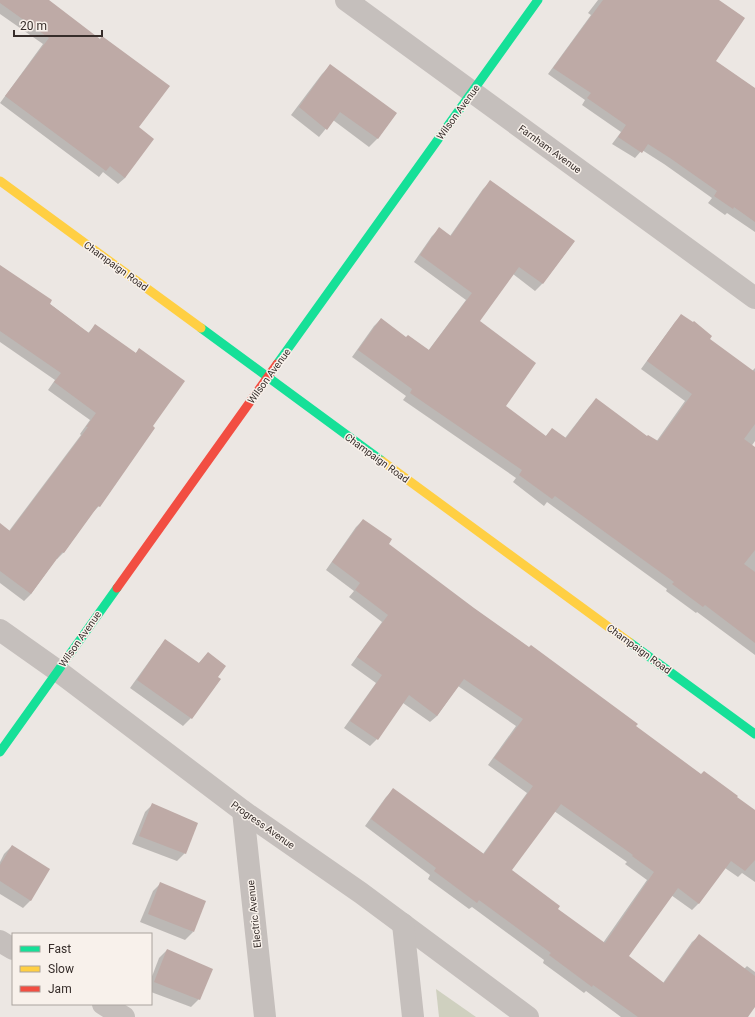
<svg xmlns="http://www.w3.org/2000/svg" width="755" height="1017" font-family="Roboto,sans-serif">
	<style>
		.green { fill: #cfd0bf }
		.shadow { fill: #0003; fill-rule: evenodd }
		.building { fill: #beaaa6; fill-rule: evenodd }
		.lines { fill: none; stroke-linecap: round; stroke-linejoin: round }
		.street { stroke: #c5bfbc; stroke-width: 22 }
		.fast { stroke: #16e098; stroke-width: 9 }
		.slow { stroke: #ffcf43; stroke-width: 9 }
		.jam { stroke: #f24e42; stroke-width: 9 }
		.labels { text-anchor: middle; dominant-baseline: central; stroke-width: 3; stroke-linejoin: round; paint-order: stroke }
		.street-label { font-size: 10px; fill: #362d2a; stroke: #f8f1eb }
	</style>
	<rect width="100%" height="100%" fill="#ece7e3"/>
	<path class="green" d="M436,989l40,28h-37z"/>
	<g class="shadow">
		<path d="M0,0h45l93,128 -13,50 -7,6 -15,-12 -4,5 -99,-74 43,-59 -43,-30z"/>
		<path d="M598,0h119l-3,61 41,28v143l-28,-19 -2,2 -17,-12 4,-5 -48,-34 -22,-14 -7,8 -23,-14 9,-12 -39,-27 3,-5 -37,-26 43,-59 -3,-2z"/>
		<path d="M330,66l66,47 -19,26 -8,8 -36,-27 -14,17 -28,-22 31,-41z"/>
		<path d="M490,182l84,60 -32,42 -7,7 -22,-17 -35,48 27,85 40,30 7,-8 13,9 24,-31 7,-7 51,37 9,5 29,-41 -44,-32 34,-47 7,-7 26,25 44,31 3,-3v73l-33,47 33,23v144l-58,-43 -1,1 -30,-22 1,-2 -120,-87 -3,4 -31,-24 3,-4 -113,-78 3,-4 -54,-39 22,-31 7,-7 25,19 22,13 38,-51 -52,-38 18,-26 7,-7 11,7 33,-47z"/>
		<path d="M0,266l88,67 7,-7 40,28 4,-5 12,77 -52,80 -7,7 -28,39 -7,7h-1l-25,35 -7,7 -24,-18v-58l9,6 72,-96 -1,-1 10,-14 -42,-30 7,-10 -55,-38z"/>
		<path d="M363,520l24,24 86,64 228,167 54,36v71l-13,-9 -4,4 -13,-9 -26,35 -7,7 -21,-15 -44,61 36,27 29,-41 7,-6 45,33 3,-3 8,6v34l-8,11h-126l-35,-26 -2,2 -41,-30 1,-3 -72,-53 -3,2 -41,-30 2,-4 -65,-49 21,-29 7,-7 90,64 44,-61 -39,-28 28,-39 -58,-40 -21,30 -7,6 -27,-19 -26,36 -7,7 -26,-18 32,-45 -25,-18 31,-43 -33,-25 5,-6 -28,-21 30,-43zM554,811l73,51 -2,2 22,16 -44,63 -46,-34 -47,-38z"/>
		<path d="M166,641l32,23 10,-11 -17,65 -8,8 -53,-38 28,-39z"/>
		<path d="M152,805l33,48 -8,8 -45,-17 13,-32z"/>
		<path d="M12,846l19,54 -8,8 -23,-14v-32l4,-8z"/>
		<path d="M161,883l32,49 -8,8 -45,-18 13,-31z"/>
		<path d="M167,950l32,49 -8,8 -40,-15v-13l8,-21z"/>
	</g>
	<g class="building">
		<path d="M0,0h49l51,39 2,-3 68,50 -31,41 15,12 -29,39 -15,-12 -4,5 -101,-75 44,-58 -49,-35z"/>
		<path d="M603,0h116l26,18 -29,43 39,27v134l-21,-15 -1,2 -19,-13 3,-5 -47,-33 -22,-14 -6,9 -24,-16 8,-12 -39,-27 4,-5 -38,-25z"/>
		<path d="M330,64l67,49 -19,26 -38,-27 -13,18 -28,-23z"/>
		<path d="M490,180l85,61 -32,43 -24,-17 -39,54 56,42 -30,43 40,30 6,-8 14,10 30,-40 51,38 1,-1 10,6 34,-47 -45,-33 34,-47 12,8 1,-1 18,15 -2,3 45,33v52l-11,15 11,8v103l-11,14 11,8v71l-50,-38 -2,2 -31,-23 2,-2 -119,-86 -3,3 -33,-24 3,-5 -112,-77 2,-4 -54,-39 23,-32 25,19 2,-2 21,15 43,-57 -52,-38 19,-28 12,9z"/>
		<path d="M0,265l52,35 -2,4 39,29 6,-9 41,29 3,-5 46,33 -32,45 2,2 -55,79 -2,-1 -34,47 -2,-1 -31,42 -31,-23v-48l10,8 78,-104h-2l10,-14 -42,-31 7,-9 -61,-42z"/>
		<path d="M363,519l29,20 -3,5 85,64 55,39 2,-2 107,79 -2,2 65,48 3,-3 34,25 -1,1 18,13v50l-10,11 -14,-10 -32,43 -21,-16 -49,68 35,27 35,-49 56,42v31l-7,10h-110l-45,-32 -1,2 -43,-32 2,-2 -72,-53 -2,3 -43,-32 2,-3 -65,-49 22,-31 91,66 49,-68 -39,-28 29,-39 -59,-40 -27,37 -28,-21 -31,45 -28,-19 32,-46 -25,-18 31,-42 -33,-25 5,-7 -28,-21zM561,804l72,51 -1,1 22,16 -49,71 -47,-34 2,-3 -48,-36z"/>
		<path d="M165,639l34,24 9,-11 18,14 -8,11 3,2 -29,40 -55,-39z"/>
		<path d="M152,803l46,20 -12,31 -47,-18z"/>
		<path d="M12,845l38,24 -19,32 -31,-20v-16z"/>
		<path d="M160,882l46,19 -12,31 -46,-18z"/>
		<path d="M167,949l46,20 -13,31 -46,-18z"/>
	</g>
	<g class="lines">
		<g class="street">
			<path d="M346,0l409,298"/>
			<path d="M0,630l58,41 185,140 118,82 167,124"/>
			<path d="M243,811l22,206"/>
			<path d="M403,924l10,93"/>
			<path d="M0,941l13,8"/>
			<path d="M103,1004l21,13"/>
		</g>
		<g class="fast">
			<path d="M201,328l181,133"/>
			<path d="M277,364l261,-364"/>
			<path d="M629,642l126,92"/>
			<path d="M0,752l117,-164"/>
		</g>
		<g class="slow">
			<path d="M0,181l201,147"/>
			<path d="M382,461l247,181"/>
		</g>
		<path class="jam" d="M117,588l160,-224"/>
	</g>
	<g class="labels">
		<g class="street-label">
			<text transform="translate(458 112) rotate(-54)">Wilson Avenue</text>
			<text transform="translate(550 149) rotate(36)">Farnham Avenue</text>
			<text transform="translate(116 266) rotate(36)">Champaign Road</text>
			<text transform="translate(269 376) rotate(-54)">Wilson Avenue</text>
			<text transform="translate(377 458) rotate(36)">Champaign Road</text>
			<text transform="translate(80 639) rotate(-55)">Wilson Avenue</text>
			<text transform="translate(639 649) rotate(36)">Champaign Road</text>
			<text transform="translate(263 825) rotate(35)">Progress Avenue</text>
			<text transform="translate(254 914) rotate(-96)">Electric Avenue</text>
		</g>
	</g>
	<rect x="12" y="933" width="140" height="72" fill="#f8f1eb" stroke="#aaa39e"/>
	<rect x="20" y="946" width="20" height="6" fill="#16e098" stroke="#aaa39e"/>
	<text x="48" y="953" font-size="12" fill="#362d2a">Fast</text>
	<rect x="20" y="966" width="20" height="6" fill="#ffcf43" stroke="#aaa39e"/>
	<text x="48" y="973" font-size="12" fill="#362d2a">Slow</text>
	<rect x="20" y="986" width="20" height="6" fill="#f24e42" stroke="#aaa39e"/>
	<text x="48" y="993" font-size="12" fill="#362d2a">Jam</text>
	<path d="M14 30v6h88v-6" fill="none" stroke="#362d2a" stroke-width="2"/>
	<text x="20" y="30" font-size="12" fill="#362d2a" stroke="#f8f1eb" stroke-width="3" paint-order="stroke">20 m</text>
</svg>
